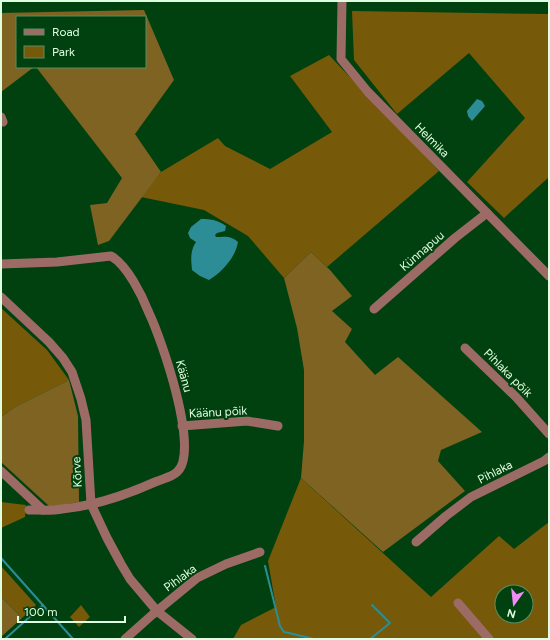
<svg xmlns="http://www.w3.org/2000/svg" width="550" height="640" font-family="Figtree,sans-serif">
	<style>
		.green { fill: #765909; fill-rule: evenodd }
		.forest { fill: #7e6323 }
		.water { fill: #2d8d97 }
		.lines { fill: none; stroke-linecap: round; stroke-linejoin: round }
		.stream { stroke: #2d8d97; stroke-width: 2 }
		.minor { stroke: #9d6b66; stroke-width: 9 }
		.labels { text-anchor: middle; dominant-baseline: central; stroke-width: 4; stroke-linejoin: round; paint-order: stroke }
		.street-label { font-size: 12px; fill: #e0fee0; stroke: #01410f }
	</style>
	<rect width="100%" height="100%" fill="#01410f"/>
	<g class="green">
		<path d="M352,11l197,3v163l-45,41 -37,-36 58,-64 -56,-65 -72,61 -43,-54z"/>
		<path d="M329,55l110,116 -112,96 -16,-15 -27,26 -36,-42 -44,-26 -63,-13 20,-25 57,-34 7,8 45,23 62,-37 -42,-56z"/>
		<path d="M1,308l46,42 22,30 -54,27 -14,10z"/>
		<path d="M301,478l130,119 68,-61 15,13 35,-27v117h-316l8,-14 35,-18 -8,-46zM502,592h24v24h-24z"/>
		<path d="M1,502l25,3 -1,12 -24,11z"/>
		<path d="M1,566l35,39 -14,13 -21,-21z"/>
		<path d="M81,605l9,12 -11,10 -9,-10z"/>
	</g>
	<g class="forest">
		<path d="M144,10l30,70 -39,54 26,38 -52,69 -11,4 -8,-40 17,-2 15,-25 -86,-111h109v-50h-128v50h17l-33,25v-79z"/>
		<path d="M311,252l19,18 22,26 -20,15 20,18 -7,13 30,33 23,-18 84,75 -41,18 -3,11 27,30 -82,61 -82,-74 3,-37v-71l-7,-42 -13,-50z"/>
		<path d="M69,380l9,36 1,86 -16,3 -14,1 -48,-44v-45l14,-10z"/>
		<path d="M1,597l21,21 -21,19z"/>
	</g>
	<g class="water">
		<path d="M477,99l5,2 3,5 -13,15 -4,-5 -1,-5z"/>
		<path d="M201,219c10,0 17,1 25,7l-1,5 -8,2 -2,2 1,2c9,0 14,-2 22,5 -3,16 -15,29 -29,38l-9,-4 -8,-6c-1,-11 -2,-19 4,-28l-6,-4 -2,-5 3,-6z"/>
	</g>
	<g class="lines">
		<g class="stream">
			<path d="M1,558l72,81"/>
			<path d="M265,566l15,60 4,6 5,1 25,6"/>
			<path d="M5,639l38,-34"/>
			<path d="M370,639l20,-16 -18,-18"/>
		</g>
		<g class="minor">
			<path d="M342,1l-1,58 27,33 181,184"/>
			<path d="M1,117l2,5h-2"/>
			<path d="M1,264l56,-2 54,-6c16,9 31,39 38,57 12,25 52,139 28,159 -5,5 -15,7 -22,10 -29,13 -61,24 -93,27 -10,2 -22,1 -33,1"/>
			<path d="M1,297l48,45 14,16 9,14 9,27 5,21 5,84 16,34 14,26 9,15 27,32 35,28"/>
			<path d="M374,309l81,-71 32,-25"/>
			<path d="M465,348l51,49 33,37"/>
			<path d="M182,426l65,-5 31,5"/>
			<path d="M1,471l42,39"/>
			<path d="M416,542l30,-26 25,-19 73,-36 5,-4"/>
			<path d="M458,603l31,36"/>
			<path d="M125,639l27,-24 45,-37 29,-14 34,-12"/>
		</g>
	</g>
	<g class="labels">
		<g class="street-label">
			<text transform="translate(432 140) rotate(45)">Helmika</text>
			<text transform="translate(422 251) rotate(-41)">Künnapuu</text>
			<text transform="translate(508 373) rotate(45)">Pihlaka põik</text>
			<text transform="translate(184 376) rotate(75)">Käänu</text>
			<text transform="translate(218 412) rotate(-3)">Käänu põik</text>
			<text transform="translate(77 472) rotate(-93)">Kõrve</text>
			<text transform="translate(495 472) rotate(-27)">Pihlaka</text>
			<text transform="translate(180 578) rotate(-36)">Pihlaka</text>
		</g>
	</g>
	<rect width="550" height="640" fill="none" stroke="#e0fee0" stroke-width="4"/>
	<rect x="16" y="16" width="130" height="52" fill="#01410f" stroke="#5a8d63"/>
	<rect x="24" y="29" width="20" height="6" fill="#9d6b66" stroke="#5a8d63"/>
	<text x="52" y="36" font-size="12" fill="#e0fee0">Road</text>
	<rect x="24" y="46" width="20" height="12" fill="#765909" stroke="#5a8d63"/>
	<text x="52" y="56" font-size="12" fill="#e0fee0">Park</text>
	<g transform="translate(514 604) rotate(195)"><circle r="19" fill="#01410f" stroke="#5a8d63"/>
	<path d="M0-3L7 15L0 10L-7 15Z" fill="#f18bf5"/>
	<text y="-6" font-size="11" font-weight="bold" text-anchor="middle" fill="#e0fee0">N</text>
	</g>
	<path d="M18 616v6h107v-6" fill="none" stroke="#e0fee0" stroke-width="2"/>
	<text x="24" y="616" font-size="12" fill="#e0fee0" stroke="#01410f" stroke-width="3" paint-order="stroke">100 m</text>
</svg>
